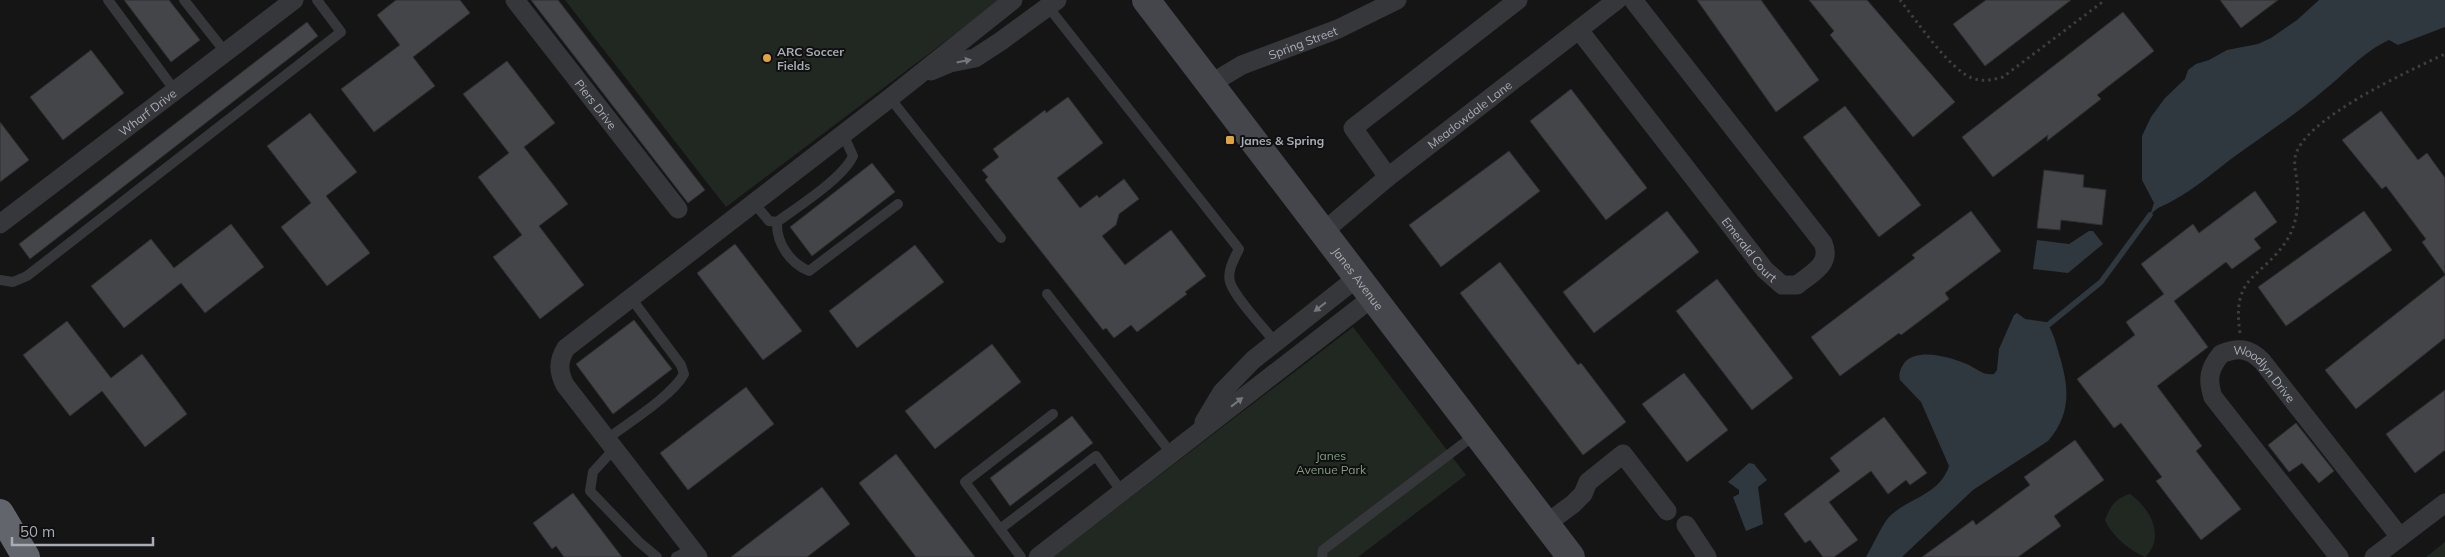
<svg xmlns="http://www.w3.org/2000/svg" width="2445" height="557" font-family="Mulish,sans-serif">
	<style>
		.green { fill: #212822 }
		.water { fill: #2f383e }
		.lines { fill: none; stroke-linecap: round; stroke-linejoin: round }
		.stream { stroke: #2f383e; stroke-width: 5.5 }
		.building { fill: #444549; stroke: #2f2f32 }
		.path { stroke: #3c3e42; stroke-width: 3; stroke-dasharray: 2.5 4; stroke-linecap: butt }
		.lane { stroke: #36373b; stroke-width: 10 }
		.street { stroke: #36373b; stroke-width: 19 }
		.secondary { stroke: #44464b; stroke-width: 28 }
		.highway { stroke: #62656b; stroke-width: 28 }
		.oneway { fill: #75777e }
		.poi-dot { fill: #dfa343; stroke: #101011; stroke-width: 2 }
		.labels { text-anchor: middle; dominant-baseline: central; stroke-width: 4; stroke-linejoin: round; paint-order: stroke }
		.street-label { font-size: 12px; fill: #a8acb5; stroke: #101011 }
		.poi-label { font-size: 12px; font-weight: bold; fill: #a8acb5; stroke: #101011; text-anchor: start }
		.park-label { font-size: 12px; fill: #819e81; stroke: #101011 }
	</style>
	<rect width="100%" height="100%" fill="#151516"/>
	<g class="green">
		<path d="M565,0h435l-274,207z"/>
		<path d="M1353,327l113,148 -108,82h-305z"/>
		<path d="M2130,494c20,14 36,43 15,63 -16,-7 -33,-21 -40,-37 5,-13 10,-22 25,-26z"/>
		<path d="M2445,542v15h-19z"/>
	</g>
	<g class="water">
		<path d="M2319,0h126v27l-47,18 -9,-5c-25,11 -44,34 -66,51 -29,25 -61,45 -92,68 -23,18 -45,37 -73,49l-8,7 4,-12 -12,-23v-44l9,-19 14,-19 20,-19 3,-9 8,-6 13,-4 18,-10 31,-6 13,-6 26,-18z"/>
		<path d="M2089,231h4l10,13 -35,29 -35,-4 4,-29 32,4z"/>
		<path d="M2017,313l8,6 21,3c7,9 10,21 13,32 10,33 13,59 -11,87l-75,49 -71,67h-36c6,-10 16,-32 23,-40 20,-20 50,-21 60,-51l-28,-64 -21,-22c-2,-6 1,-13 5,-18 14,-15 48,-4 64,3 8,4 15,11 25,9l3,-4 2,-21 15,-34z"/>
		<path d="M1749,463l5,1 13,16 -9,7 5,37 -17,7 -13,-34 6,-3v-4l-11,-8z"/>
	</g>
	<g class="lines">
		<path class="stream" d="M2048,325l53,-43 49,-67"/>
	</g>
	<g class="building">
		<path d="M124,0h45l31,40 -29,22z"/>
		<path d="M396,0h64l10,13 -57,44 22,29 -61,46 -33,-43 59,-44 -23,-30z"/>
		<path d="M531,0h27l147,190 -17,13z"/>
		<path d="M1697,0h64l58,80 -43,32z"/>
		<path d="M1809,0h58l88,102 -42,35 -83,-102 4,-4z"/>
		<path d="M1986,0h85l-86,66 -32,-42z"/>
		<path d="M2220,0h58l-37,28z"/>
		<path d="M2123,12l31,39 -57,44 4,4 -54,42 1,-6 -55,42 -31,-40z"/>
		<path d="M307,22l11,14 -288,223 -11,-15z"/>
		<path d="M91,50l33,43 -61,47 -33,-43z"/>
		<path d="M507,61l48,62 -31,24 44,57 -29,22 45,59 -44,34 -47,-62 29,-22 -44,-58 31,-24 -46,-59z"/>
		<path d="M1571,89l76,99 -41,32 -76,-99z"/>
		<path d="M1068,97l35,46 -46,35 23,30 17,-13 2,3 25,-19 15,20 -20,15 -3,11 -14,11 23,29 46,-35 35,46 -21,16 2,2 -50,38 -6,-7 -17,13 -8,-10 -3,2 -118,-150 3,-3 -6,-7 17,-13 -6,-8 52,-39 1,3z"/>
		<path d="M1845,106l76,99 -42,32 -76,-100z"/>
		<path d="M2381,111l37,49 9,-7 18,25v96l-23,-32 4,-3 -40,-53 -4,3 -40,-49z"/>
		<path d="M310,113l47,59 -31,24 44,57 -43,33 -46,-59 30,-24 -44,-57z"/>
		<path d="M0,122l29,38 -29,22z"/>
		<path d="M1509,151l31,40 -99,76 -32,-42z"/>
		<path d="M872,163l23,29 -83,64 -22,-29z"/>
		<path d="M2044,170l40,5 -1,12 23,3 -4,35 -41,-5 -1,10 -23,-2z"/>
		<path d="M2255,191l22,31 -23,17 7,9 -29,21 -6,-7 -52,39 34,46 -51,39 45,60 -6,5 45,58 -40,31 -45,-59 6,-4 -41,-54 -7,5 -37,-49 58,-44 -9,-13 38,-28 -23,-30 52,-40 6,9z"/>
		<path d="M1667,211l32,41 -105,81 -31,-41z"/>
		<path d="M1971,211l30,40 -56,42 4,6 -48,36 -2,-2 -59,43 -29,-39 104,-79 -3,-3z"/>
		<path d="M2364,211l28,39 -106,76 -28,-39z"/>
		<path d="M231,224l33,43 -59,46 -24,-30 -57,45 -33,-42 60,-47 23,29z"/>
		<path d="M735,244l67,87 -39,29 -66,-87z"/>
		<path d="M915,245l29,37 -87,66 -28,-37z"/>
		<path d="M1500,262l78,103 3,-2 45,59 -43,33 -123,-162z"/>
		<path d="M2445,275v63l-89,71 -31,-39z"/>
		<path d="M1717,279l76,99 -41,32 -76,-99z"/>
		<path d="M634,320l38,49 -59,45 -37,-50z"/>
		<path d="M67,321l44,57 31,-24 45,60 -42,33 -43,-56 -32,25 -47,-61z"/>
		<path d="M992,344l29,38 -86,67 -30,-38z"/>
		<path d="M1684,373l44,57 -41,32 -45,-58z"/>
		<path d="M746,387l28,37 -86,66 -28,-37z"/>
		<path d="M2445,390v60l-30,23 -29,-39z"/>
		<path d="M1072,416l21,27 -83,63 -20,-28z"/>
		<path d="M1884,417l43,56 -17,12 -4,-5 -18,14 -17,-23 -42,31 29,38 -24,17h-11l-13,-17 -5,3 -21,-29 56,-43 -10,-13z"/>
		<path d="M2296,423l38,48 -15,12 -17,-20 -13,9 -21,-27z"/>
		<path d="M2075,440l29,40 -50,36 7,10 -43,31h-96l51,-37 3,5 54,-40 -6,-8z"/>
		<path d="M896,454l79,103h-59l-57,-74z"/>
		<path d="M822,487l28,37 -43,33h-76z"/>
		<path d="M573,493l49,64h-58l-8,-11 -4,3 -19,-26z"/>
	</g>
	<g class="lines">
		<g class="path">
			<path d="M1900,0c16,20 49,69 72,78 10,4 20,2 31,-1l102,-77"/>
			<path d="M2240,333c-9,-59 22,-54 47,-93 11,-18 12,-38 10,-59 -1,-7 -3,-15 -2,-23 5,-38 116,-88 150,-104"/>
		</g>
		<g class="lane">
			<path d="M108,0l68,92"/>
			<path d="M184,0l42,53"/>
			<path d="M1046,4l193,245c-5,10 -12,22 -9,33 5,16 34,46 45,60"/>
			<path d="M890,98l111,140"/>
			<path d="M754,203l15,18 8,1c22,-16 66,-44 76,-66l-10,-22"/>
			<path d="M777,222c-1,21 13,41 32,49l89,-67"/>
			<path d="M0,280l13,2 14,-6 314,-244 -24,-32"/>
			<path d="M1047,294l124,159"/>
			<path d="M607,439c21,-16 65,-43 77,-65l-3,-9 -50,-67"/>
			<path d="M614,449l-21,23 -3,19 49,51 18,15"/>
			<path d="M1000,529l-35,-47 88,-68"/>
			<path d="M676,557l16,-8"/>
			<path d="M1021,557l-21,-28 96,-73 26,36"/>
			<path d="M1322,557l1,-7 153,-116"/>
		</g>
		<g class="street">
			<path id="s1" d="M515,0l163,209"/>
			<path id="s2" d="M1579,30l186,240 17,15h15c15,-12 35,-21 26,-42l-190,-243"/>
			<path d="M931,71l19,-8 25,-5 26,-17 56,-41"/>
			<path id="s3" d="M1210,84l32,-19 96,-36 59,-29"/>
			<path d="M1388,177l-35,-49 165,-128"/>
			<path id="s4" d="M0,224l294,-224"/>
			<path id="s5" d="M1323,232l65,-55 229,-177"/>
			<path d="M1204,422l18,-30 31,-32 105,-83"/>
			<path d="M1546,524l27,-20 10,-10 5,-12 35,-28 44,57"/>
			<path d="M1686,525l21,32"/>
			<path d="M698,557l-133,-172c-7,-14 -7,-24 1,-37l324,-250 123,-98"/>
			<path d="M1038,557l335,-260"/>
			<path id="s6" d="M2339,557l-126,-160c-6,-18 -4,-28 8,-43 17,-7 28,-6 41,7l138,176"/>
			<path d="M2374,557l71,-54"/>
		</g>
		<path class="secondary" id="s7" d="M1146,0l425,557"/>
		<path class="highway" d="M0,513l26,44"/>
	</g>
	<defs><path id="oneway-solid" d="M-6-.8H1V-3.2L6.5 0L1 3.2V.8H-6Z" transform="scale(1.25)"/></defs>
	<g class="oneway">
		<use href="#oneway-solid" transform="translate(964 61) rotate(-11)"/>
		<use href="#oneway-solid" transform="translate(1320 307) rotate(142)"/>
		<use href="#oneway-solid" transform="translate(1237 402) rotate(-38)"/>
	</g>
	<g class="poi-dot">
		<circle cx="767" cy="58" r="5"/>
		<rect x="1225" y="135" width="10" height="10" rx="2.5"/>
	</g>
	<g class="labels">
		<g class="street-label">
			<text stroke="none"><textPath href="#s3" startOffset="102">Spring Street</textPath></text>
			<text stroke="none"><textPath href="#s1" startOffset="132">Piers Drive</textPath></text>
			<text stroke="none"><textPath href="#s4" startOffset="185">Wharf Drive</textPath></text>
			<text stroke="none"><textPath href="#s5" startOffset="188">Meadowdale Lane</textPath></text>
			<text stroke="none"><textPath href="#s2" startOffset="278">Emerald Court</textPath></text>
			<text stroke="none"><textPath href="#s7" startOffset="350">Janes Avenue</textPath></text>
			<text stroke="none"><textPath href="#s6" startOffset="304">Woodlyn Drive</textPath></text>
		</g>
		<g class="poi-label">
			<text x="777" y="51">ARC Soccer<tspan x="777" dy="14">Fields</tspan></text>
			<text x="1240" y="140">Janes &amp; Spring</text>
		</g>
		<g class="park-label">
			<text x="1331" y="455">Janes<tspan x="1331" dy="14">Avenue Park</tspan></text>
		</g>
	</g>
	<path d="M12 537v8h141v-8" fill="none" stroke="#a8acb5" stroke-width="2.5"/>
	<text x="20" y="537" font-size="15" fill="#a8acb5" stroke="#101011" stroke-width="4" paint-order="stroke">50 m</text>
</svg>
